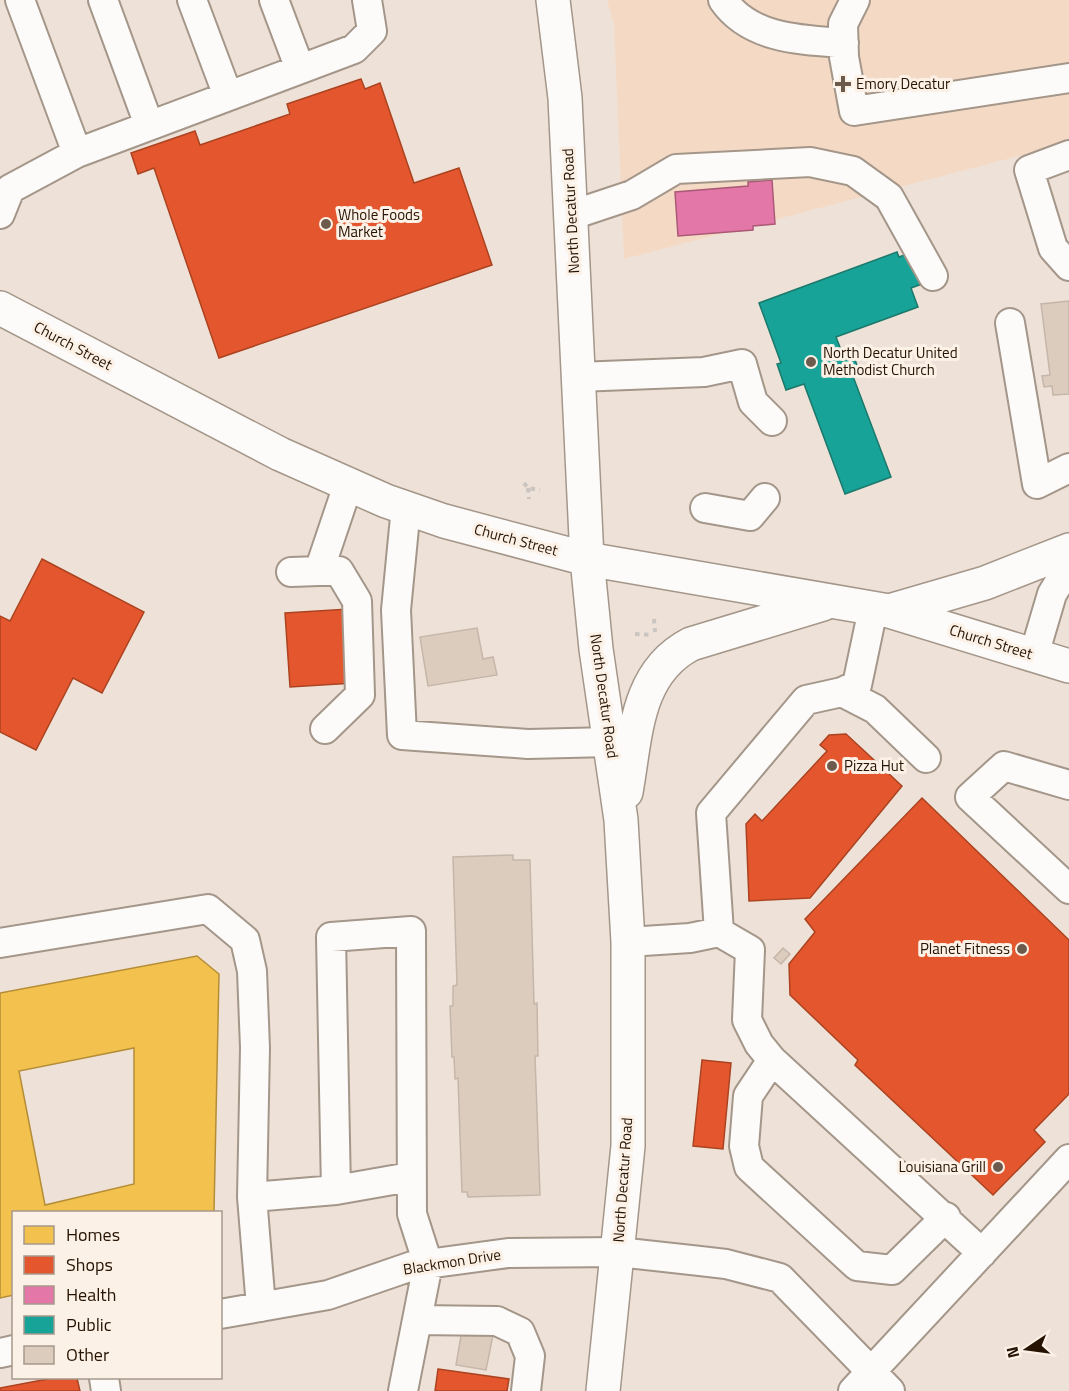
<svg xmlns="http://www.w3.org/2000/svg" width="1069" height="1391" viewBox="0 0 1069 1391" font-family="'Titillium Web',sans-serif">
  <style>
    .built { fill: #f4dac5 }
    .homes { fill: #f2c14e; stroke: #b58d37; stroke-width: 1.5; fill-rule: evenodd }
    .shops { fill: #e4572e; stroke: #ab4321; stroke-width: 1.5 }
    .health { fill: #e377a8; stroke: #aa5976; stroke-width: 1.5 }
    .public { fill: #17a398; stroke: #1c786b; stroke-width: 1.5 }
    .building { fill: #dcccbe; stroke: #c5b6a9; stroke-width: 1.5 }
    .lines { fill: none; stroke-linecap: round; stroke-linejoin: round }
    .minor-casing { stroke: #a49689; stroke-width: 32 }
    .major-casing { stroke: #a49689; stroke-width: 36 }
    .path { stroke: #cac5c0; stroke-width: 4; stroke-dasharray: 4.5 4.5; stroke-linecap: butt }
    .minor { stroke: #fcfbf9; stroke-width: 28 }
    .major { stroke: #fcfbf9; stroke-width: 33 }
    .poi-dot { fill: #6c5b4d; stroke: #fcf1e7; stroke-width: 2 }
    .labels { text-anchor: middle; stroke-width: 6; stroke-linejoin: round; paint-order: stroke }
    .poi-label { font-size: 15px; fill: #261302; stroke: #fcf1e7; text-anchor: start }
    .street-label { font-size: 15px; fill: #261302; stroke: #fcf1e7 }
  </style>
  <rect width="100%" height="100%" fill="#eee2d8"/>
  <path class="built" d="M607,0H1069V143L624,259L614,25Z"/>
  <path class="homes" d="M197,956L219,974L214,1212H14V1295L0,1298V993ZM134,1048V1184L45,1205L19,1071Z"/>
  <path class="shops" d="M361,79L365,89L380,83L414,183L459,168L492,265L219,358L154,168L138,174L131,153L195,131L200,145L290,114L287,104Z
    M42,559L144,612L102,693L73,678L36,750L0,732V616L10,621Z
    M349,609L354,683L290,687L285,613Z
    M846,734L902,786L810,898L749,901L746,824L755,814L762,821L827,751L820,745L829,735Z
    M922,798L1069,940V1094L1034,1130L1045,1142L993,1195L855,1065L858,1060L790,995L789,964L815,932L805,919Z
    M702,1060L731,1063L723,1149L693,1146Z
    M438,1369L509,1379L507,1391H435Z
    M53,1378H77L80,1391H0V1388Z"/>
  <path class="health" d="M772,180L775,224L753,226V230L678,236L675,192L748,186V182Z"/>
  <path class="public" d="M897,252L899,257L910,253L922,284L911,288L918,307L836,337L845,360L854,357L858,368L851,371L891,477L845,494L804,384L786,390L777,364L781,363L759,303Z"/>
  <path class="building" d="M1069,301V394L1053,395L1052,386L1044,387L1042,376L1050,375L1041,304Z
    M477,628L483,659L493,657L497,675L428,686L420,637Z
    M513,855V860H530L534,1004L537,1003L538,1056H535L540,1195L468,1197L467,1192H462L458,1078L455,1079L454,1057H452L450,1006H453V986L457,985L453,857Z
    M783,948L790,954L781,964L774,958Z
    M462,1330L493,1335L486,1370L456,1365Z"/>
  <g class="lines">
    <g class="minor-casing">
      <path id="minor" d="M20,0L77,153
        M103,0L149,125
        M192,0L228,96
        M274,0L300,69
        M723,0C750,39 801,40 844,43
        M855,0L843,24L844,57L854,111L1069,78
        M1069,155L1029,170L1053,248L1069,266
        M0,214L10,189L77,153L354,49L372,31L367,0
        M572,215L632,195L676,169L810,162L853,171L889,197L933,276
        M1010,323L1037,484L1069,468
        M578,377L704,372L742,364L753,402L772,421
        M406,507L396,610L402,735L528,744L610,742
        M705,508L750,516L765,498
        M319,571H339L357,601L360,695L325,729
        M291,572L319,571L348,485
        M1034,655L1052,594L1069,566
        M842,692L875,709L926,758
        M1069,785L1004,766L970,797L1069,889
        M719,932L711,813L806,700L842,692L857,685L873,609
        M628,942L690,938L719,932L750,950L747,1020L759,1044L772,1060L982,1253
        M0,943L208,909L245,940L252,971L255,1048L252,1197L261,1307
        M772,1060L748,1096L744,1146L749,1167L857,1266L892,1270L946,1217
        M336,1190L331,937L411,931L412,1214L428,1264L403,1391
        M252,1197L336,1190L410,1177
        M220,1314L328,1295L412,1266L508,1253L618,1252L700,1261L726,1264L780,1278L890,1391
        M417,1320L497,1321L520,1332L530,1356L526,1391
        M0,1353L14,1350
        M104,1378L106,1391
        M853,1391L1069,1159"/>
    </g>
    <g class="major-casing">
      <path id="major" d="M553,0L565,98L587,559L596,649L621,820L628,942V1146L603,1391
        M0,308L280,454L386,501L444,521L587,559L889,611L1069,666
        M889,611L985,583L1069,550
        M626,792C636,737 635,673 691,644L823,604"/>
    </g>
    <path class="path" d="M524,483L528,488L540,490
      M528,488L529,499
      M654,619L655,632
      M635,634L652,635"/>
    <use href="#minor" class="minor"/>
    <use href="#major" class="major"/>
  </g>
  <g class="poi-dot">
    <path d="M840 75h6v6h6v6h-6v6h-6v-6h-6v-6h6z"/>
    <circle cx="326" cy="224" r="6"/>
    <circle cx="811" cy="362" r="6"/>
    <circle cx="832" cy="766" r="6"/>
    <circle cx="1022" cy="949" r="6"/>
    <circle cx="998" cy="1167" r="6"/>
  </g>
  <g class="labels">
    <g class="poi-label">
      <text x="856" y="89">Emory Decatur</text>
      <text x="338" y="220">Whole Foods<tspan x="338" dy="17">Market</tspan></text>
      <text x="823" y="358">North Decatur United<tspan x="823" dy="17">Methodist Church</tspan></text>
      <text x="844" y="771">Pizza Hut</text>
      <text x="1010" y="954" text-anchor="end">Planet Fitness</text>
      <text x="986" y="1172" text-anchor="end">Louisiana Grill</text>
    </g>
    <g class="street-label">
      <text transform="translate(571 211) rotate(-93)" y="5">North Decatur Road</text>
      <text transform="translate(73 346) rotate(28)" y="5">Church Street</text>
      <text transform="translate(516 540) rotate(15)" y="5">Church Street</text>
      <text transform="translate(991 642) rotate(17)" y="5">Church Street</text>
      <text transform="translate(604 696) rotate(82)" y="5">North Decatur Road</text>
      <text transform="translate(623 1180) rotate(-86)" y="5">North Decatur Road</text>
      <text transform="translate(452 1262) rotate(-9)" y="5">Blackmon Drive</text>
    </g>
  </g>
  <rect x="12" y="1211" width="210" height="168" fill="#fcf1e7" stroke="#a6988b" stroke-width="1.5"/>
  <rect x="24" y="1226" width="30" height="18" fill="#f2c14e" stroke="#a6988b" stroke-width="1.5"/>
  <text x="66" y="1241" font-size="18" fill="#261302">Homes</text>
  <rect x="24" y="1256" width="30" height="18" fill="#e4572e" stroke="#a6988b" stroke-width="1.5"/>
  <text x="66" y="1271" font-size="18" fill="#261302">Shops</text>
  <rect x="24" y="1286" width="30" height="18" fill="#e377a8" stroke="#a6988b" stroke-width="1.5"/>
  <text x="66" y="1301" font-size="18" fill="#261302">Health</text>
  <rect x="24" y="1316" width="30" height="18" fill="#17a398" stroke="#a6988b" stroke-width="1.5"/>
  <text x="66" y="1331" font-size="18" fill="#261302">Public</text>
  <rect x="24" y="1346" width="30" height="18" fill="#dcccbe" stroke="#a6988b" stroke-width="1.5"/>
  <text x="66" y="1361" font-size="18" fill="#261302">Other</text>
  <g transform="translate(1027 1349) rotate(257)" stroke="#fcf1e7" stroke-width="4.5" paint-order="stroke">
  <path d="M0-4.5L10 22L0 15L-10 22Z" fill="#261302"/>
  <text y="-9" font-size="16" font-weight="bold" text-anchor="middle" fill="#261302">N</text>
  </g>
</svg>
